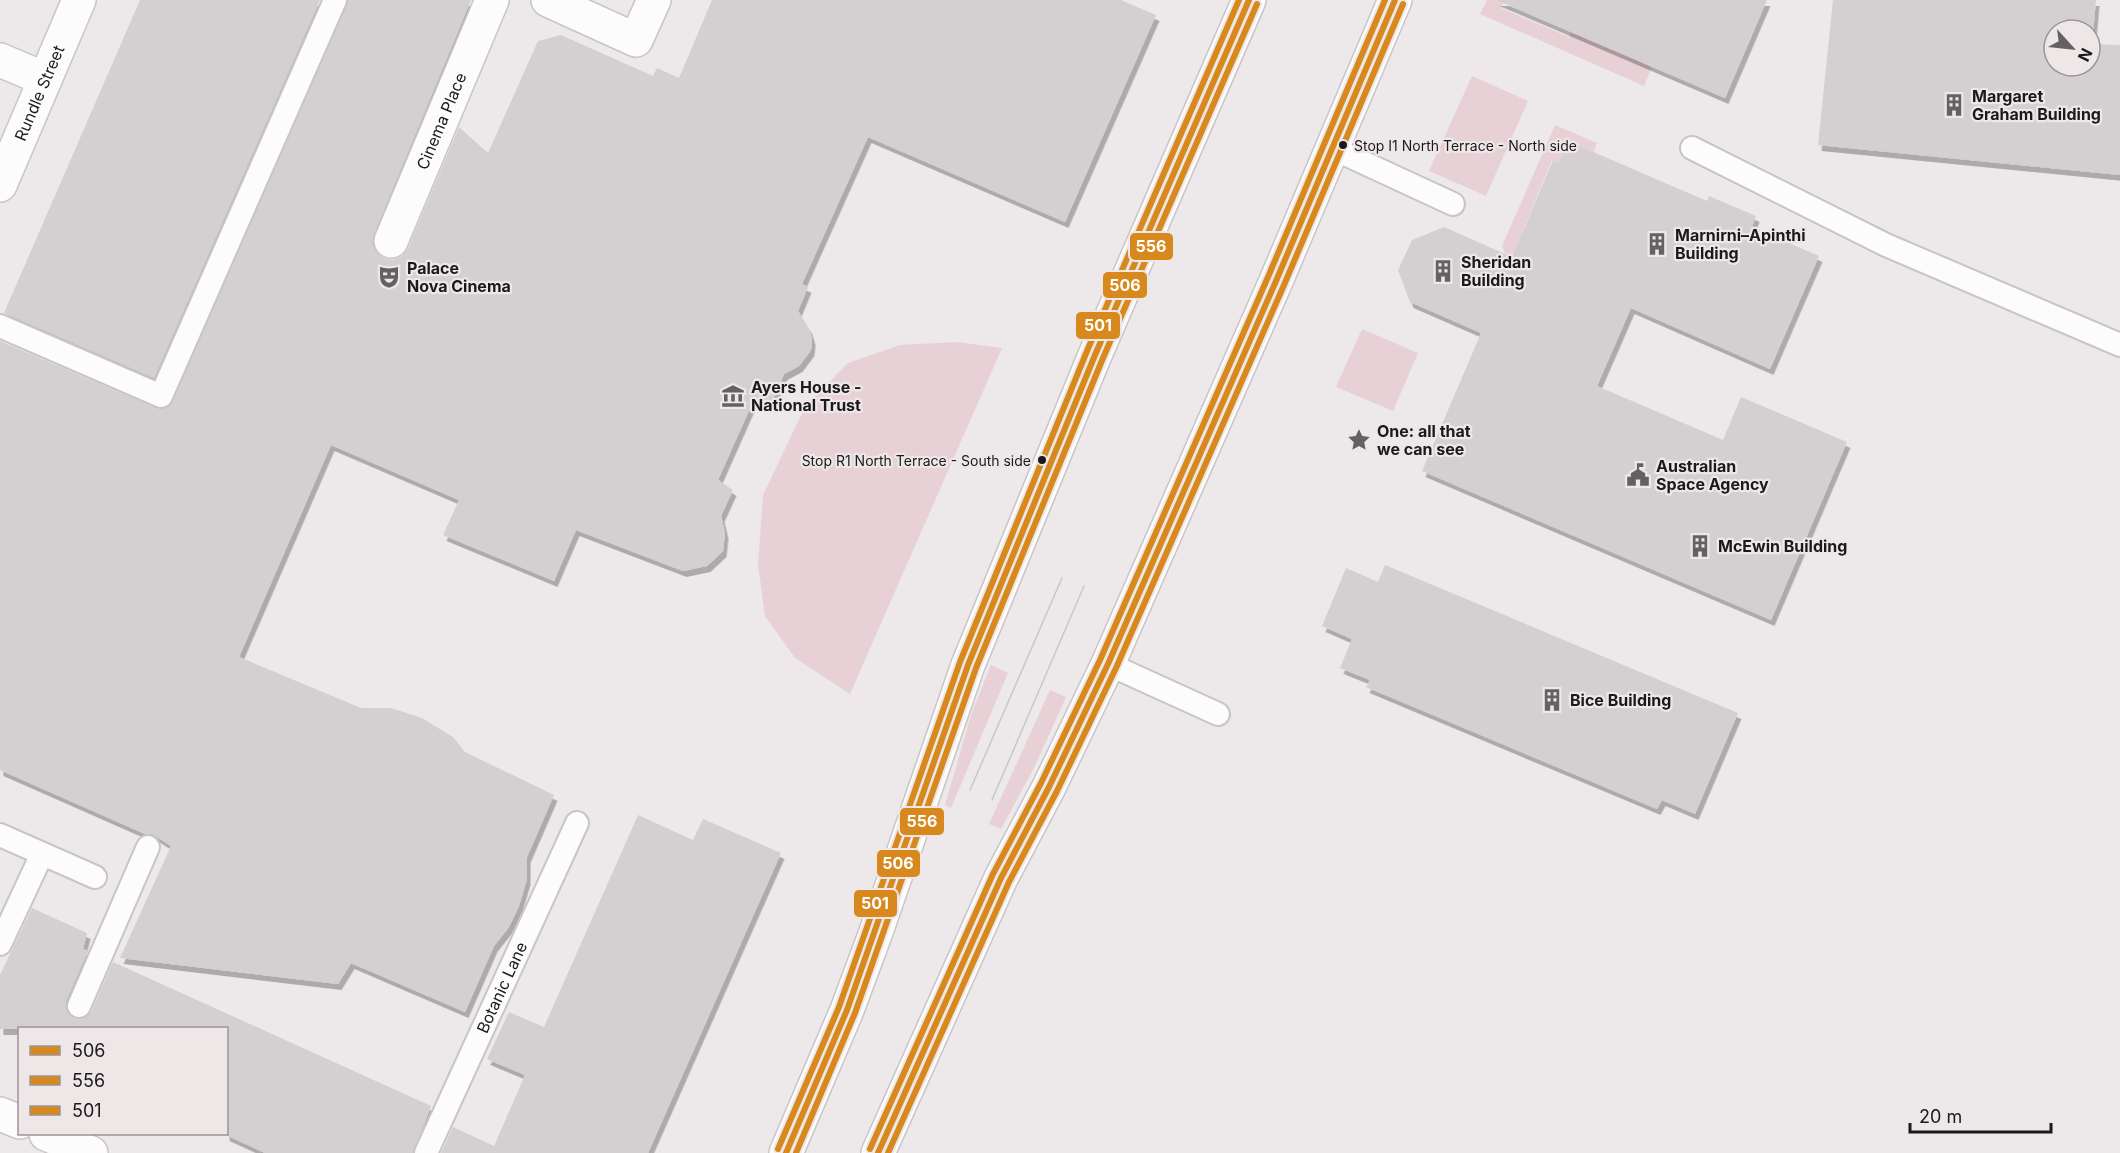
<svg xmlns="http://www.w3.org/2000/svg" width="2120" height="1153" viewBox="0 0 2120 1153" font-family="Inter,sans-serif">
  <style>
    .green { fill: #e7d1d6 }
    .building { fill: #d4d0d1; fill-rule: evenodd; filter: url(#shadow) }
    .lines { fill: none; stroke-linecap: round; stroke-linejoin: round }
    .service-casing { stroke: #c9c5c6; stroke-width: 26 }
    .pedestrian-casing { stroke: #c9c5c6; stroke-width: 36 }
    .minor-casing { stroke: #c9c5c6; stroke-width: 36 }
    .tertiary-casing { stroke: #c9c5c6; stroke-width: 36 }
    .secondary-casing { stroke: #c9c5c6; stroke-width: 36 }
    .service { stroke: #fcfcfc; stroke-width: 22 }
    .pedestrian { stroke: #fcfcfc; stroke-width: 33 }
    .minor { stroke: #fcfcfc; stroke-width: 33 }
    .tertiary { stroke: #fcfcfc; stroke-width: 33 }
    .secondary { stroke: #fcfcfc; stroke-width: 33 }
    .tram { stroke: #c8c8c8; stroke-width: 1.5 }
    .bus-1-casing { stroke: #eee7e8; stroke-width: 10 }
    .bus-2-casing { stroke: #eee7e8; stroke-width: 10 }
    .bus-3-casing { stroke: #eee7e8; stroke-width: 10 }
    .bus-1 { stroke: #d8891d; stroke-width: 6 }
    .bus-2 { stroke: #d8891d; stroke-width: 6 }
    .bus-3 { stroke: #d8891d; stroke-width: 6 }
    .bus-dot { fill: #1c191a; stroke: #eee7e8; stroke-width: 2 }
    .labels { text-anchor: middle; stroke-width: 4.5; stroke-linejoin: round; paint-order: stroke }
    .bus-label { font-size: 14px; fill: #1c191a; stroke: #eee7e8; text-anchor: start }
    .street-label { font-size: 16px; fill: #1c191a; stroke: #eee7e8 }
    .poi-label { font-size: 16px; font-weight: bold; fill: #1c191a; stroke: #eee7e8; text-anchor: start }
    .line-badge { stroke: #eee7e8; stroke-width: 2 }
    .badge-label { font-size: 16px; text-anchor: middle; font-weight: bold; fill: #fff }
  </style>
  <defs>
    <filter id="shadow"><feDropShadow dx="3.5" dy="6" stdDeviation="0" flood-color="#0004"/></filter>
  </defs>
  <rect width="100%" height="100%" fill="#ede8e9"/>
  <path class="green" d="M1487,0H1504L1501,8L1569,37L1571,32L1652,67L1644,86L1480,14Z
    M1472,76L1528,101L1486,196L1429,171Z
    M1555,125L1597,143L1594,152L1568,141L1559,163L1552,160L1523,230L1512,269L1502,246Z
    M1362,329L1418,353L1393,411L1336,387Z
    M957,342L1002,348L850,694L795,658L765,616L758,564L763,495L805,407L848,363L900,345Z
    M991,665L1008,673L951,808L945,805L971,715Z
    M1050,690L1066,697L1034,768L1001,829L989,824Z"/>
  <path class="building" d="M140,0H320L154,378L4,313Z
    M348,0H471L374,234L372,243L376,252L383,258L393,260L402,256L408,248L459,127L488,153L538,41L561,35L653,76L657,68L679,78L712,0H1121L1156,15L1065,222L868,137L802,284L808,287L798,311L809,329L812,339L811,350L799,366L784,374L771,404L755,397L718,480L733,490L721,516L725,533L723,551L707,566L683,571L576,530L554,581L443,535L459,500L331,445L239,657L361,708H391L422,718L453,737L465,752L554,795L527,857V879L519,906L509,927L494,946L465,1012L351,963L338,984L120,958L171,846L154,835L145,834L0,770V341L156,408L169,406Z
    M1496,0H1767L1725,98Z
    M1833,0H2096L2092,44L2120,45V175L1818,145ZM2054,30H2090V66H2054Z
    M1568,141L1707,201L1709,196L1756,216L1752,227L1819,256L1770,369L1631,308L1597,386L1723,440L1741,397L1847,442L1771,620L1422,471L1481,333L1410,302L1398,270L1412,240L1444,227L1512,257L1553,160L1559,163Z
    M1385,565L1738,713L1695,814L1662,800L1657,809L1366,687L1370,680L1340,668L1352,639L1322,626L1346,568L1378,582Z
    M638,815L693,840L703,819L781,853L648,1153H441L453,1127L494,1146L525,1075L487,1059L509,1012L544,1027Z
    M32,908L87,933L83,949L88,951L66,1001V1008L73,1018L81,1019L91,1012L113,962L431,1106L413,1153H265L226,1135V1029H0V975Z"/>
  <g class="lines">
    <g class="service-casing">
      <g id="service">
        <path d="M1332,148L1453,204"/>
        <path d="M1692,148L1886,245L2120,345"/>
        <path d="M0,326L161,396L335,0"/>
        <path d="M1108,664L1218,714"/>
        <path d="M0,835L95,877"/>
        <path d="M0,944L42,854"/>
        <path d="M79,1006L148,847"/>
        <path id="s1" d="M426,1153L577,823"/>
      </g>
    </g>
    <g class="pedestrian-casing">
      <g id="pedestrian">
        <path d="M548,0L636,40L654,0"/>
        <path id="s2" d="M391,241L492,0"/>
      </g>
    </g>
    <g class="minor-casing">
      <path id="minor" d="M0,60L45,79"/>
    </g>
    <g class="tertiary-casing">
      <g id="tertiary">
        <path id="s3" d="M0,185L79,0"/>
      </g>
    </g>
    <g class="secondary-casing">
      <path id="secondary" d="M0,1114L20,1122
        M46,1134L91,1153
        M786,1153L847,1010L876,932L968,665L1095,355L1249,0
        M878,1153L1001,878L1049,787L1108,664L1276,281L1395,0"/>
    </g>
    <use href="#service" class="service"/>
    <use href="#pedestrian" class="pedestrian"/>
    <use href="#minor" class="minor"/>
    <use href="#tertiary" class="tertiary"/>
    <use href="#secondary" class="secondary"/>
    <path class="tram" d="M970,790L1062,578
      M992,800L1084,586"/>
    <g class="bus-1-casing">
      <path id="bus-1" d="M786,1153L847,1010L968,665L1095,355L1249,0
        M878,1153L1001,878L1049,787L1108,664L1276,281L1395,0"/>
    </g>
    <g class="bus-2-casing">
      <path id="bus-2" d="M796,1153L855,1013L976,668L1103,358L1257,4
        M888,1153L1009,882L1057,791L1116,668L1284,285L1403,4"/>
    </g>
    <g class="bus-3-casing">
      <path id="bus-3" d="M778,1149L839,1007L960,662L1087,351L1239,0
        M870,1149L993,874L1041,783L1100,660L1268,277L1385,0"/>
    </g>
    <use href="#bus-1" class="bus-1"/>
    <use href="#bus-2" class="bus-2"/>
    <use href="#bus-3" class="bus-3"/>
  </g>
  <defs>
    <g id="building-bare" transform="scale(1.8)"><path d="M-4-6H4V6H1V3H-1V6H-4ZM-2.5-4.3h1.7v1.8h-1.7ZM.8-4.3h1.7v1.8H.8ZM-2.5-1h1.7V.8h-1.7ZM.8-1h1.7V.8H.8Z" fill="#656162" stroke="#eee7e8" stroke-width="2.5" paint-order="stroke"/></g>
    <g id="theatre-bare" transform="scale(1.8)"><path d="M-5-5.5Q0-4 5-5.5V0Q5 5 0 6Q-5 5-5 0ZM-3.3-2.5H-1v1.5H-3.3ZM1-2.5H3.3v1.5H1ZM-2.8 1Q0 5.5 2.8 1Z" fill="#656162" stroke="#eee7e8" stroke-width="2.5" paint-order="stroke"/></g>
    <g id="museum-bare" transform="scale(1.8)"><path d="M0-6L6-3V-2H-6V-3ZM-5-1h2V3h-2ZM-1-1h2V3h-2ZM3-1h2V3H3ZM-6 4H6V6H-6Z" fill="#656162" stroke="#eee7e8" stroke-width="2.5" paint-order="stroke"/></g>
    <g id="sight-bare" transform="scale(1.8)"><path d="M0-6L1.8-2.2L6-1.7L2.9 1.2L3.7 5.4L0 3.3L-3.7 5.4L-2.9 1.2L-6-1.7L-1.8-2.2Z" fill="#656162" stroke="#eee7e8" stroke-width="2.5" paint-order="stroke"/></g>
    <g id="civic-bare" transform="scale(1.8)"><path d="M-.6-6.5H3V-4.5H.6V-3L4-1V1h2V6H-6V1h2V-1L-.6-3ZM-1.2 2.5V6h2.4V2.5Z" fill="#656162" stroke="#eee7e8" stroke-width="2.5" paint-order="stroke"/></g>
  </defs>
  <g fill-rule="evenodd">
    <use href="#building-bare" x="1954" y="105"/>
    <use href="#building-bare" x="1657" y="244"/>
    <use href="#building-bare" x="1443" y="271"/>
    <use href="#theatre-bare" x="389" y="277"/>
    <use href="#museum-bare" x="733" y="396"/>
    <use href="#sight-bare" x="1359" y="440"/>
    <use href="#civic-bare" x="1638" y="475"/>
    <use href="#building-bare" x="1700" y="546"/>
    <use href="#building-bare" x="1552" y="700"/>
  </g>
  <g class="bus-dot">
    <circle cx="1343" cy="145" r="5"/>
    <circle cx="1042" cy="460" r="5"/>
  </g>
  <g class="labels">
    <g class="bus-label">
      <text x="1354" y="151">Stop I1 North Terrace - North side</text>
      <text x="1031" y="466" text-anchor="end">Stop R1 North Terrace - South side</text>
    </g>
    <g class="street-label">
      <text dy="6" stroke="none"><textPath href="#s3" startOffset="100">Rundle Street</textPath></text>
      <text dy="6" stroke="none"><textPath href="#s2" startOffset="130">Cinema Place</textPath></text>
      <text dy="6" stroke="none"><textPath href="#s1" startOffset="182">Botanic Lane</textPath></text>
    </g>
    <g class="poi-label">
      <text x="1972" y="102">Margaret<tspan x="1972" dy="18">Graham Building</tspan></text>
      <text x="1675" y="241">Marnirni–Apinthi<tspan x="1675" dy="18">Building</tspan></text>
      <text x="1461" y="268">Sheridan<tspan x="1461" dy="18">Building</tspan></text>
      <text x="407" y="274">Palace<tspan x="407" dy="18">Nova Cinema</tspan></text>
      <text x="751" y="393">Ayers House -<tspan x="751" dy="18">National Trust</tspan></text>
      <text x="1377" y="437">One: all that<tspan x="1377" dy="18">we can see</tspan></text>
      <text x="1656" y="472">Australian<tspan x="1656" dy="18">Space Agency</tspan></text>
      <text x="1718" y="552">McEwin Building</text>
      <text x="1570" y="706">Bice Building</text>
    </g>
  </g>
  <g class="line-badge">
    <rect x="1129" y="232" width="45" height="29" rx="6" fill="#d8891d"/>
    <rect x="1102" y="271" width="46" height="28" rx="6" fill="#d8891d"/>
    <rect x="1075" y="311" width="46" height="29" rx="6" fill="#d8891d"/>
    <rect x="899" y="807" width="46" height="29" rx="6" fill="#d8891d"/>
    <rect x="876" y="849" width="45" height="29" rx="6" fill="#d8891d"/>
    <rect x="853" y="889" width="45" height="29" rx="6" fill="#d8891d"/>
  </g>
  <g class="badge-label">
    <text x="1151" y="252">556</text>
    <text x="1125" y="291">506</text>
    <text x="1098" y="331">501</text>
    <text x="922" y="827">556</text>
    <text x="898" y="869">506</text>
    <text x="875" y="909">501</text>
  </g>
  <rect x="18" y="1027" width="210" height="108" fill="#eee7e8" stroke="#9a9596" stroke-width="1.5"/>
  <rect x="30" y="1046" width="30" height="9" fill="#d8891d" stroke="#9a9596" stroke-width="1.5"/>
  <text x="72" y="1057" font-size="18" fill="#1c191a">506</text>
  <rect x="30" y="1076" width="30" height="9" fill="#d8891d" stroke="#9a9596" stroke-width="1.5"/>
  <text x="72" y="1087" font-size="18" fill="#1c191a">556</text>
  <rect x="30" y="1106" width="30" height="9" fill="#d8891d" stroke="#9a9596" stroke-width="1.5"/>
  <text x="72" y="1117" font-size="18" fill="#1c191a">501</text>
  <g transform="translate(2072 48) rotate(117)"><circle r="28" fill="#eee7e8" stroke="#9a9596" stroke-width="1.5"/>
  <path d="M0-4.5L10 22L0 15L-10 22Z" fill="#656162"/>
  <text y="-9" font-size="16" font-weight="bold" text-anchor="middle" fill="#1c191a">N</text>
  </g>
  <path d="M1910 1123v9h141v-9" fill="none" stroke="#1c191a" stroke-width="3"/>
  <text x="1919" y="1123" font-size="18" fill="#1c191a" stroke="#eee7e8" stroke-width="4.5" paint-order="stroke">20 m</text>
</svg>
